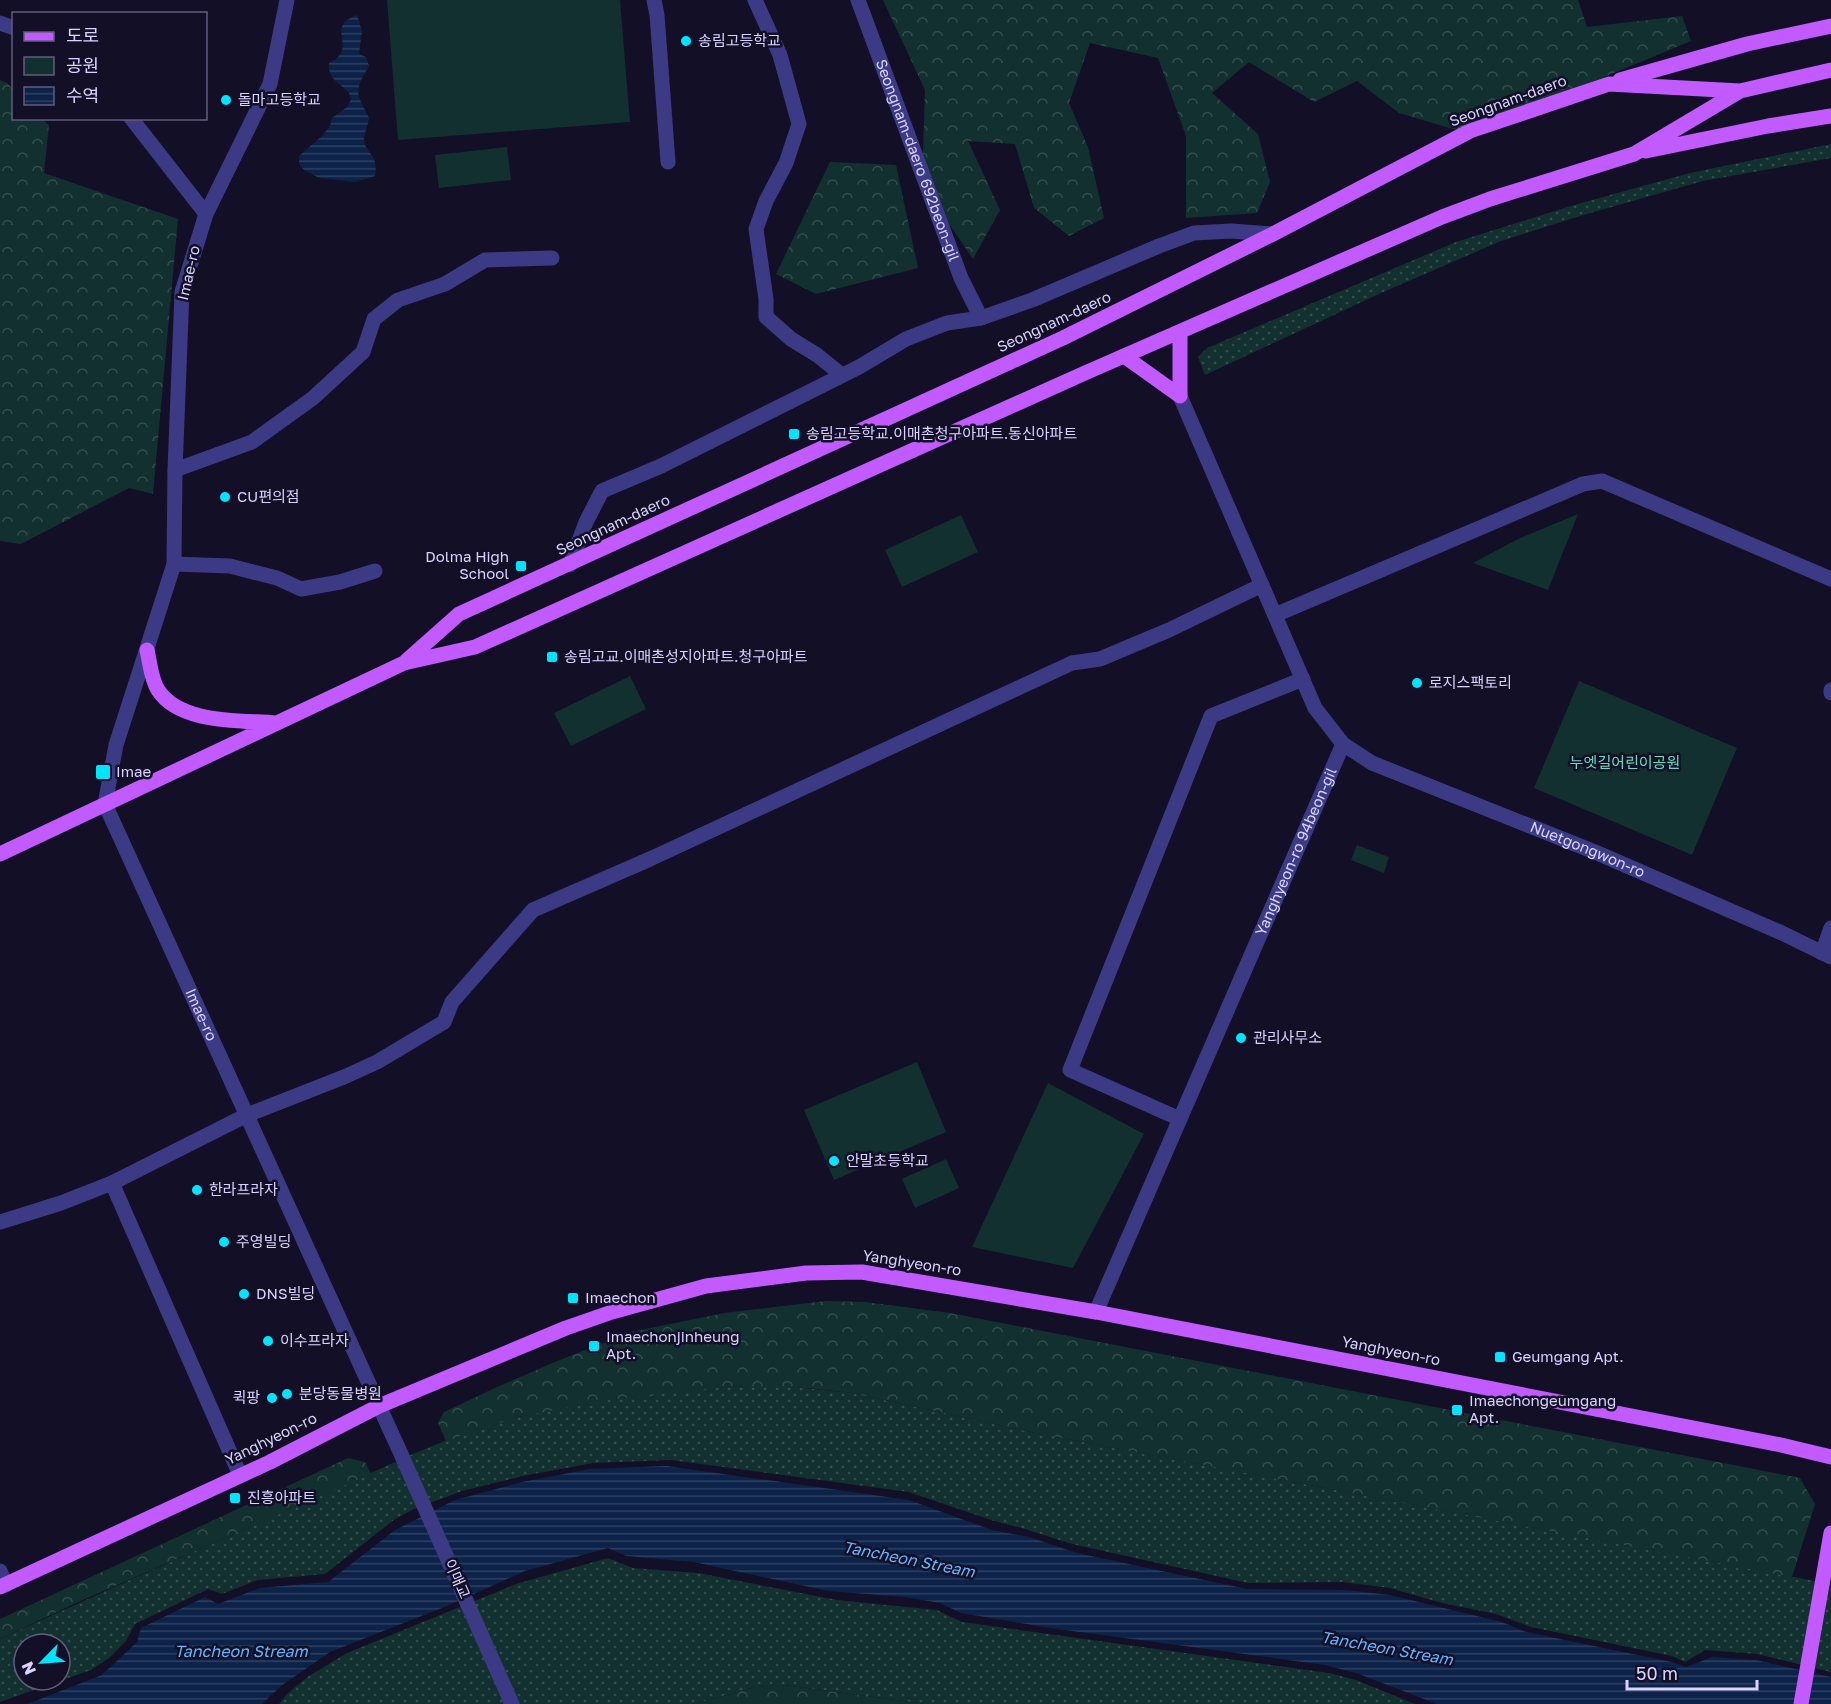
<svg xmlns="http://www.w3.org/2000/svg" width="1831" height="1704" viewBox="0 0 1831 1704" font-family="'Golos Text','Noto Sans KR',sans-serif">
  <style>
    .grass { fill: url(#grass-dots); fill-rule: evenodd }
    .forest { fill: url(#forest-crowns) }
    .green { fill: #12302f }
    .water { fill: url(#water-rules) }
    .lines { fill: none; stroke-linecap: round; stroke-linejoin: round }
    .minor { stroke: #3d3a85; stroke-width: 15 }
    .major { stroke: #c25bff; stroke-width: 15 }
    .poi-dot { fill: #00e5ff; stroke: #130f26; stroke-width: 2 }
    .labels { text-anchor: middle; stroke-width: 5; stroke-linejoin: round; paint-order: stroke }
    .poi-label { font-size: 15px; fill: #d9d4ff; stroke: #130f26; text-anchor: start }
    .street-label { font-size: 15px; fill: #d9d4ff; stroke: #130f26 }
    .park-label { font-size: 15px; fill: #5fe0c0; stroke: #130f26 }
    .water-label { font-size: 16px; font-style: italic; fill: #62b6ff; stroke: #130f26 }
  </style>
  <defs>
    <pattern id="grass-dots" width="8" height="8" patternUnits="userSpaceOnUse" patternTransform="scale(1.5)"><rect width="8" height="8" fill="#12302f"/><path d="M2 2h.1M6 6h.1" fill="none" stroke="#344d4e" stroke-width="1.8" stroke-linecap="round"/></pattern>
    <pattern id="forest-crowns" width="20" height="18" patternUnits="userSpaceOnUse" patternTransform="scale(1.5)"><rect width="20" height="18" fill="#12302f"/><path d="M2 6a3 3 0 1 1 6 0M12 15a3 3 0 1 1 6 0" fill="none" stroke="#344d4e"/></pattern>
    <pattern id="water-rules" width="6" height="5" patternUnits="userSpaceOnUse" patternTransform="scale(1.5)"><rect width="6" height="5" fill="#0c2248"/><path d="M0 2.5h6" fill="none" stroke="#2f4163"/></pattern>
  </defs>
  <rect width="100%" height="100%" fill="#130f26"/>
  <path class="grass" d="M1831,144V158L1703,181L1580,216L1501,241L1381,293L1205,375L1198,357L1207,348L1456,242L1574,205L1690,173Z
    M775,1385L852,1393L1036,1433L1831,1584V1672L1757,1654L1705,1650L1685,1662L1672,1656L1531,1627L1496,1614L1442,1603L1390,1588L1343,1582L1248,1583L1072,1544L1025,1529L991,1520L909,1492L671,1460L593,1463L523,1476L462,1491L414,1509L395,1519L325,1574L258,1580L222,1594L208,1589L135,1624L126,1641L108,1659L91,1670L0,1702V1639C106,1590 213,1543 320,1496C384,1468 449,1434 518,1417C601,1397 689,1387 775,1385ZM24,1644H60V1680H24Z
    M608,1558L633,1568L698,1573L837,1600L937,1610L962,1622L1329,1673L1356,1680L1415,1704H926L785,1685L755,1687L694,1704H279L288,1693L309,1676L347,1653L516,1584Z"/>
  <path class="forest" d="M883,0H1578L1587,27L1682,16L1691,41L1546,101L1456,130L1399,113L1357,81L1314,102L1249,62L1212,93L1258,134L1270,182L1257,213L1186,218V136L1158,58L1090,43L1069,103L1088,147L1104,218L1069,236L1034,208L1015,144L968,141L1000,210L973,259L922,184L925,90Z
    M0,80L7,83L13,89L14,118L42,119L49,125L44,173L178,219L153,494L129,488L21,544L0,541Z
    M830,162L896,165L918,268L816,294L776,274Z
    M826,1301L866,1302L950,1313L1800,1478L1815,1504L1792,1577L1036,1433L852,1393L808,1388L737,1386L614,1399L517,1417L446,1441L438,1423L444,1412L497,1387L555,1362L631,1332L724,1313Z
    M348,1458L365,1462L371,1474L74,1604L0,1639V1619Z
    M785,1685L926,1704H694L755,1687Z"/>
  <path class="green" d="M387,0H620L630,122L398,140Z
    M507,147L511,180L439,188L435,155Z
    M1578,514L1548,590L1473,563L1518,539Z
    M961,515L978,552L902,587L885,550Z
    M630,676L646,709L571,746L554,713Z
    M1579,681L1737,748L1692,855L1534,788Z
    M1357,845L1389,857L1384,873L1351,860Z
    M917,1062L946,1132L834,1180L804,1110Z
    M1048,1083L1144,1134L1073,1268L972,1247Z
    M946,1159L959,1188L915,1208L902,1179Z"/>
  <path class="water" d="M357,15L362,31L359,54L366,57L369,66C353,92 357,93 369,118C368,125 365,132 364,138C364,154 379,152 375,176L355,182L319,178L304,170L299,164V156L322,136L330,126L332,118L347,107L351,100L349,93C339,82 328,80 329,63C354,51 335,35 344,23C347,19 353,17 357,15Z
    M667,1466L909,1500L992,1530L1029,1537L1077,1553L1247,1589L1346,1590L1390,1595L1502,1622L1526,1632L1672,1662L1686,1667L1712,1657L1756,1660L1831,1677V1704H1437L1356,1673L1325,1665L1050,1628L961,1613L940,1603L905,1597L828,1591L694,1562L626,1556L608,1548L525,1571L447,1606L330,1652L281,1686L262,1704H27L102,1675L137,1642L141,1628L205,1597L218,1604L260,1588L328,1582L395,1530L455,1500L522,1482L590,1469Z"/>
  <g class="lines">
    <g class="minor">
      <path id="s1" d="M287,0L270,84L206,214L182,292L175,470L174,564L116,745L105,804L401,1454L512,1704"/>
      <path d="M654,0L657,15L668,162"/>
      <path d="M755,0L780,55L799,124L786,163L766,201L756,229L766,299V317L791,339L817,355L842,375"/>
      <path id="s2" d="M858,0L961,278L981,318"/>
      <path d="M0,23L14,28"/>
      <path d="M131,118L206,214"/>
      <path d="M175,470L252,442L313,398L363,352L374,319L398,300L445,284L485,260L552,258"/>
      <path d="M174,564L230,566L277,578L301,589L340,582L375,571"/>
      <path d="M570,565L586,522L602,491L661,466L859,367L906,339L947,323L981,318L1032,300L1159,246L1194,233L1231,231L1273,234"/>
      <path d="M1275,615L1583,484L1602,481L1831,579"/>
      <path d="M1831,690V693"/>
      <path id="s3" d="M1343,744L1372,763L1595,852L1782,933L1831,957"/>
      <path d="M1822,953L1831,928"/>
      <path d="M1180,1119L1070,1070L1211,716L1303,679"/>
      <path d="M112,1183L240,1475"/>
      <path d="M0,1222L61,1203L112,1183L247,1115L344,1077L377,1062L444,1022L452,1002L533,910L650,859L1072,663L1100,659L1169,630L1262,585"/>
      <path id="s4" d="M1096,1312L1343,744L1315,708L1180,396"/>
      <path d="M0,1571L6,1585"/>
    </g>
    <path class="major" d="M1620,80L1747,44L1831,26
      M1646,151L1768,126L1831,116
      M1180,332V396
      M1124,356L1180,396
      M147,650C150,663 151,679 158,690C180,724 240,720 276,723
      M406,661L459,614L1063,338L1273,234L1470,131L1609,84L1740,91L1831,70
      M0,854L404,663L475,647L1085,373L1442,217L1490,199L1634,154L1740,91
      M0,1587L270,1462L379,1406L566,1328L612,1312L706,1286L806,1273L862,1272L1096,1312L1781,1445L1831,1457
      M1801,1704L1831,1533"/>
  </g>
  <g class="poi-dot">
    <circle cx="686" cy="41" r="6"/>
    <circle cx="226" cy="100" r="6"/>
    <rect x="788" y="428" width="12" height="12" rx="3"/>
    <circle cx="225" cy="497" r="6"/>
    <rect x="515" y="560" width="12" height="12" rx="3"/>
    <rect x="546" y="651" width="12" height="12" rx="3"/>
    <circle cx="1417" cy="683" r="6"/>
    <rect x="95" y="764" width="16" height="16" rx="3"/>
    <circle cx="1241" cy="1038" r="6"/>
    <circle cx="834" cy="1161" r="6"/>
    <circle cx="197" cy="1190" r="6"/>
    <circle cx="224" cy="1242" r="6"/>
    <circle cx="244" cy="1294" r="6"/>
    <rect x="567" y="1292" width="12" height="12" rx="3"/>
    <circle cx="268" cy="1341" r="6"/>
    <rect x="588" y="1340" width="12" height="12" rx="3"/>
    <rect x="1494" y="1351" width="12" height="12" rx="3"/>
    <circle cx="287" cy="1394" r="6"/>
    <circle cx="272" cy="1398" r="6"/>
    <rect x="1451" y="1404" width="12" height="12" rx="3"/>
    <rect x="229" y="1492" width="12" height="12" rx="3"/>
  </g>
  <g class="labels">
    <g class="poi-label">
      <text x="698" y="46">송림고등학교</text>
      <text x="238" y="105">돌마고등학교</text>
      <text x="806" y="439">송림고등학교.이매촌청구아파트.동신아파트</text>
      <text x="237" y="502">CU편의점</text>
      <text x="509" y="562" text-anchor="end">Dolma High<tspan x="509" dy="17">School</tspan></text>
      <text x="564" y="662">송림고교.이매촌성지아파트.청구아파트</text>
      <text x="1429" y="688">로지스팩토리</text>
      <text x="116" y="777">Imae</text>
      <text x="1253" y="1043">관리사무소</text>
      <text x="846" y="1166">안말초등학교</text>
      <text x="209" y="1195">한라프라자</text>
      <text x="236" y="1247">주영빌딩</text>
      <text x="256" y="1299">DNS빌딩</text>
      <text x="585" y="1303">Imaechon</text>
      <text x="606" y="1342">Imaechonjinheung<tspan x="606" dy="17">Apt.</tspan></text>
      <text x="280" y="1346">이수프라자</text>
      <text x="1512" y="1362">Geumgang Apt.</text>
      <text x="299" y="1399">분당동물병원</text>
      <text x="260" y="1403" text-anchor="end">퀵팡</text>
      <text x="1469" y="1406">Imaechongeumgang<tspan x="1469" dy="17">Apt.</tspan></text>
      <text x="247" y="1503">진흥아파트</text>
    </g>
    <g class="street-label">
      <text transform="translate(1508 101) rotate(-20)" y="5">Seongnam-daero</text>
      <text dy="5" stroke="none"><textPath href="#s2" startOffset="171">Seongnam-daero 692beon-gil</textPath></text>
      <text transform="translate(189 273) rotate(-77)" y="5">Imae-ro</text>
      <text transform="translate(1054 322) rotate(-25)" y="5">Seongnam-daero</text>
      <text transform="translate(613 525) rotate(-25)" y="5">Seongnam-daero</text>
      <text dy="5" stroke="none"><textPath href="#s3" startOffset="267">Nuetgongwon-ro</textPath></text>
      <text dy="5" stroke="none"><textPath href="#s4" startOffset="502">Yanghyeon-ro 94beon-gil</textPath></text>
      <text dy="5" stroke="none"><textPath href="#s1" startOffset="1066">Imae-ro</textPath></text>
      <text transform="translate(912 1263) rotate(9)" y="5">Yanghyeon-ro</text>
      <text transform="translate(1391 1351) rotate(11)" y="5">Yanghyeon-ro</text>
      <text transform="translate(271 1439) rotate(-26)" y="5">Yanghyeon-ro</text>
      <text transform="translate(457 1579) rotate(66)" y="5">이매교</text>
    </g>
    <g class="park-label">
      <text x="1625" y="768">누엣길어린이공원</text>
    </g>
    <g class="water-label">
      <text transform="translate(909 1559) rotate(11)" y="6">Tancheon Stream</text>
      <text transform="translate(1387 1648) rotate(10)" y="6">Tancheon Stream</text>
      <text x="241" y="1657">Tancheon Stream</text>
    </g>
  </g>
  <rect x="12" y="12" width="195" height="108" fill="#130f26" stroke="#625e7d" stroke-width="1.5"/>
  <rect x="24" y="32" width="30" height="9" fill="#c25bff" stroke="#625e7d" stroke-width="1.5"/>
  <text x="66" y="42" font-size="18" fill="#d9d4ff">도로</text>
  <rect x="24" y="57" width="30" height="18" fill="#12302f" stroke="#625e7d" stroke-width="1.5"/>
  <text x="66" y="72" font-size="18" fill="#d9d4ff">공원</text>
  <rect x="24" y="87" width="30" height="18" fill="url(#water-rules)" stroke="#625e7d" stroke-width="1.5"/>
  <text x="66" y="102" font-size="18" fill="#d9d4ff">수역</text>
  <g transform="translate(42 1662) rotate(245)"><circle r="28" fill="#130f26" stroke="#625e7d" stroke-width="1.5"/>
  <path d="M0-4.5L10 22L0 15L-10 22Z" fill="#00e5ff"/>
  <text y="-9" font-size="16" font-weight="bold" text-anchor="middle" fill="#d9d4ff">N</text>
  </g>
  <path d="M1627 1680v9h130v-9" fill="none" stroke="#d9d4ff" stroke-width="3"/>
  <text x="1636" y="1680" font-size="18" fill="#d9d4ff" stroke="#130f26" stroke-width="4.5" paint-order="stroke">50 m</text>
</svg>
